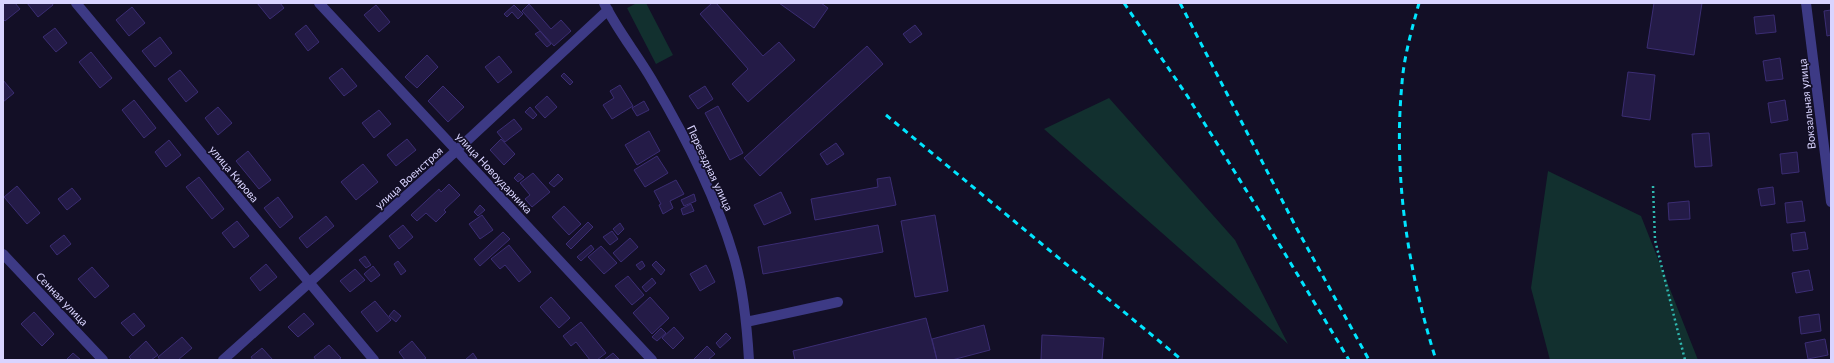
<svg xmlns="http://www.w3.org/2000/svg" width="1834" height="363" viewBox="0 0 1834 363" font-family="Lato,sans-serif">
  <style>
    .green { fill: #12302f }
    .building { fill: #241b47; stroke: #3b2d73 }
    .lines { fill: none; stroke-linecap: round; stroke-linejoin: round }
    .path { stroke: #2fb8b0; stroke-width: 2.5; stroke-dasharray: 2 3; stroke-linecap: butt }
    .minor { stroke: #3d3a85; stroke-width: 10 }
    .rail { stroke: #00e5ff; stroke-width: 3; stroke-dasharray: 6 5; stroke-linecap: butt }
    .labels { text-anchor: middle; stroke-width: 3.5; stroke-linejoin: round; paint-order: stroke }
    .street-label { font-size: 11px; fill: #d9d4ff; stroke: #130f26 }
  </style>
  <rect width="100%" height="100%" fill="#130f26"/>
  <path class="green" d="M637,3H646L673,55L656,64L627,8Z
    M1109,98L1235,240L1288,344L1044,129Z
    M1548,171L1641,216L1698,360H1550L1531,288Z"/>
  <path class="building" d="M3,3H15L20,9L5,21L3,19Z
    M27,3H52L53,5L38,17Z
    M257,3H280L284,8L270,19Z
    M712,3H716L763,56L779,42L795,60L748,102L732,84L748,69L700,14Z
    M779,3H821L828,8L814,28Z
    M1654,3H1702L1694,55L1647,48Z
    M529,4L551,29L561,20L571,31L554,46L522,11Z
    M376,5L390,22L379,32L364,15Z
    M514,5L523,14L518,19L512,12L507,17L504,14Z
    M132,7L145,23L129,36L116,20Z
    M1831,10V35L1827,36L1824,11Z
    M1774,15L1776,32L1756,34L1754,17Z
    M306,25L319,42L308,51L295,34Z
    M915,25L922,34L910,43L903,34Z
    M55,28L67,43L56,52L43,37Z
    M540,31L551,44L547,47L535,34Z
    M160,37L172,53L155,67L142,51Z
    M867,46L883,64L760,176L744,158Z
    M91,52L112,78L100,88L79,62Z
    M427,55L438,67L417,88L405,77Z
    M499,56L512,72L498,83L485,67Z
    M1780,58L1783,79L1766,81L1763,61Z
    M342,68L357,86L344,96L329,78Z
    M180,70L198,92L186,102L168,79Z
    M1628,72L1655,75L1650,120L1622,116Z
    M564,73L573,82L570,85L561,76Z
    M3,80L14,93L3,102Z
    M620,85L633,106L612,119L603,105L614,98L610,91Z
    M443,86L464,107L448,122L428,101Z
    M705,86L713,99L698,109L689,96Z
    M547,96L557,107L545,118L535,107Z
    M134,100L156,128L144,138L122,110Z
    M1785,100L1788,120L1771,123L1768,103Z
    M644,101L649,110L637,116L632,108Z
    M718,106L743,153L730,160L705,113Z
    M218,107L232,123L218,135L205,118Z
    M530,107L537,115L533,119L525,112Z
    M379,110L391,124L374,138L362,123Z
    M514,119L522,129L505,142L497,132Z
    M649,131L660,151L637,165L625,145Z
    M1709,133L1712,166L1695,167L1692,134Z
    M407,139L416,150L396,166L387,155Z
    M501,139L515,154L504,165L490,150Z
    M169,140L181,155L166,167L155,152Z
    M836,143L844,154L827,165L820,154Z
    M248,151L271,180L259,189L236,161Z
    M1797,152L1799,172L1782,174L1780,154Z
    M657,156L668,173L645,187L634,170Z
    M363,164L378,182L356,200L341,182Z
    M519,173L524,177L518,182L514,178Z
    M533,173L550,192L532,207L525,199L530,195L520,183Z
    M558,174L563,179L554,187L549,183Z
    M199,177L224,209L212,219L186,187Z
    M890,177L896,205L815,220L811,199L878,187L877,179Z
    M676,180L684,194L670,201L673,208L663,214L659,205L661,204L654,191Z
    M449,184L460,195L444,210L446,212L436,222L426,213L417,221L411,215L439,189L441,192Z
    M17,186L40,213L27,224L4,197Z
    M1773,187L1775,204L1761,206L1758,189Z
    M72,188L81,199L67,210L58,199Z
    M781,192L791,213L764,225L754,205Z
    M694,194L696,201L684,206L681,200Z
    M278,197L293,217L280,228L264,208Z
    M1689,201L1690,219L1669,220L1668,203Z
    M1802,201L1805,221L1787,223L1785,203Z
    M691,204L694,211L683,215L681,209Z
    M480,205L485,210L478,216L474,212Z
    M564,206L581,224L569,235L552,217Z
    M482,215L493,230L480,239L469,224Z
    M935,215L948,291L915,297L901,221Z
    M326,216L334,226L307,248L299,238Z
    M237,221L249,236L234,248L222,233Z
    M588,222L593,227L571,249L566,244Z
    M620,223L624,229L618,235L613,229Z
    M403,225L413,237L399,249L389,236Z
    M878,225L883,252L763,274L758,247Z
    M612,231L618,239L610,245L603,237Z
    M503,232L510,239L480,266L474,259Z
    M1805,232L1808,249L1793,251L1791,234Z
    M64,235L71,244L57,255L50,246Z
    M630,238L638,247L621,262L613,253Z
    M509,245L531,272L519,282L505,265L500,269L491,259Z
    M591,245L594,249L581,261L577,257Z
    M601,246L617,263L604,274L588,257Z
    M365,256L371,265L366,268L359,260Z
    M398,261L406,271L401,275L394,264Z
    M642,261L645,266L640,270L636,265Z
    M656,261L665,270L661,275L652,265Z
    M266,264L277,277L260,291L250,278Z
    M706,265L715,282L700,291L690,274Z
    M373,266L380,275L371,282L364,274Z
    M92,267L109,286L95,298L78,279Z
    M355,269L365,280L350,292L340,281Z
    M1809,270L1813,290L1796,293L1792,273Z
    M628,276L644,295L632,305L615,286Z
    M652,278L656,283L646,292L642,287Z
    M551,297L570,318L559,328L540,307Z
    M650,297L669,318L652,334L633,313Z
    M375,301L391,320L377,332L361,312Z
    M394,310L401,316L396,322L389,316Z
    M34,312L54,334L42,346L21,324Z
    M134,313L145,326L133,336L121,323Z
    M304,313L314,324L298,337L288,327Z
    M1819,314L1821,331L1801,334L1799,317Z
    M926,318L937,360H795L793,351Z
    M581,322L606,353L597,360H590L576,342L571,346L563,336Z
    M984,325L990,350L952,360H937L932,339Z
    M674,327L684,338L673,349L662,338Z
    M661,328L666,333L657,341L652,337Z
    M726,333L731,338L720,348L716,343Z
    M1042,335L1104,338L1102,360H1041Z
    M182,337L192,348L178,360H160L158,357Z
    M1825,339L1828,355L1808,359L1805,343Z
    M146,341L158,355L151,360H132L129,357Z
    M412,341L426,358L423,360H405L399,352Z
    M329,345L341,358L338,360H316L314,357Z
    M707,346L715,354L708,360H693Z
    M262,348L273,360H253L251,357Z
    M73,353L81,360H66Z
    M473,353L477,359L465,360Z
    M613,353L619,359L604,360Z"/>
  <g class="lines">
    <path class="path" d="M1653,186L1655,240L1685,360"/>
    <path class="minor" d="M76,3L374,360
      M319,3L652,360
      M604,3C617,30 637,54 652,80C684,134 718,201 735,261C744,293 747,327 749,360
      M1806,3L1831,202
      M3,254L103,360
      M746,322L838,302
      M223,360L456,151L608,10"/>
    <path class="rail" d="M1124,3L1188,97L1261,214L1349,360
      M1180,3L1297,229L1369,360
      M1419,3C1412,29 1404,56 1402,83C1393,177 1408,271 1436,360
      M886,115L1182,360"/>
  </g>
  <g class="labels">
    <g class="street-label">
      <text transform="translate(1807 104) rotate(-96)" y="4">Вокзальная улица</text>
      <text transform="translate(710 168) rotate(65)" y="4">Переездная улица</text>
      <text transform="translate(494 173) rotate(47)" y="4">улица Новоударника</text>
      <text transform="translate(234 174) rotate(50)" y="4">улица Кирова</text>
      <text transform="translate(409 178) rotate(-42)" y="4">улица Военстроя</text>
      <text transform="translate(62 299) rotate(46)" y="4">Сенная улица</text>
    </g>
  </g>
  <rect width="1834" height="363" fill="none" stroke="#d9d4ff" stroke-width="8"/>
</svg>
